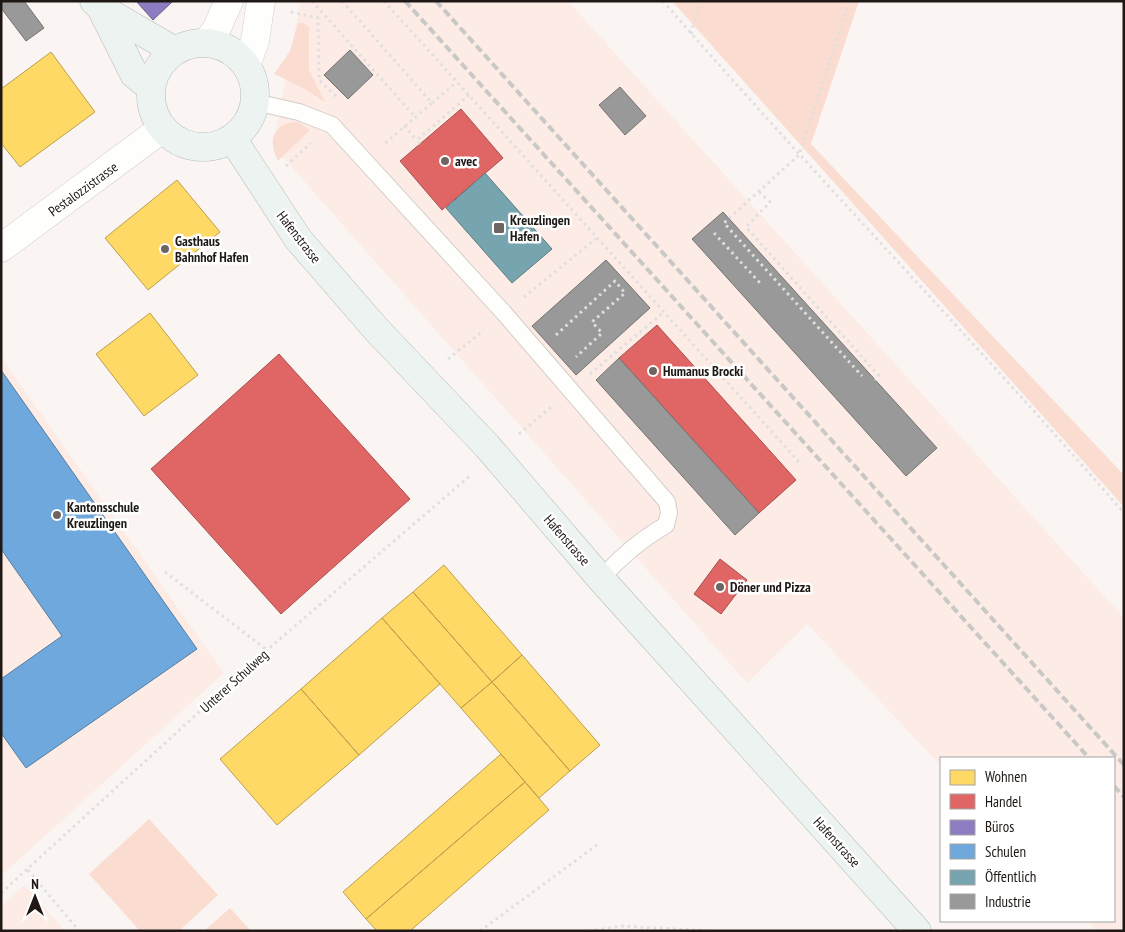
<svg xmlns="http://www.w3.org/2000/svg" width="1125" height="932" viewBox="0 0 1125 932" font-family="'PT Sans Narrow',sans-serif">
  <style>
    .built { fill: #fcece5 }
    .green { fill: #faddd0 }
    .homes { fill: #ffd966; stroke: #bc9f4d }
    .shops { fill: #e06666; stroke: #a64f4d }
    .offices { fill: #8e7cc3; stroke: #6d5e8e }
    .schools { fill: #6fa8dc; stroke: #577da0 }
    .public { fill: #76a5af; stroke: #5c7b80 }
    .industry { fill: #999; stroke: #747271 }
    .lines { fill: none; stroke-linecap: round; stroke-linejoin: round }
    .service-casing { stroke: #d3cdca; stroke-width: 18 }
    .minor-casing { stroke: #d3cdca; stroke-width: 29 }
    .tertiary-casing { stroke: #d3cdca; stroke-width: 29 }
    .primary-casing { stroke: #b3bcb7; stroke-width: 29 }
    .path { stroke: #e0dfdf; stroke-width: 3; stroke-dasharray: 2.5 4; stroke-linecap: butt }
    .service { stroke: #fefefd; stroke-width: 16 }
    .minor { stroke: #fefefd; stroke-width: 28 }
    .tertiary { stroke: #fefefd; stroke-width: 28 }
    .primary { stroke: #edf3f0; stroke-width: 28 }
    .rail { stroke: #cac8c7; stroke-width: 4; stroke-dasharray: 8 4; stroke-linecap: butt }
    .poi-dot { fill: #6c6562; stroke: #fff; stroke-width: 2 }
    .labels { text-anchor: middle; stroke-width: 5; stroke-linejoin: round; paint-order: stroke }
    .poi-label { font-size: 14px; font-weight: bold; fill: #1f1814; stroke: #fff; text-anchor: start }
    .street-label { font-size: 14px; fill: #1f1814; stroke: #fff }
  </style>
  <rect width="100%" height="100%" fill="#faf5f3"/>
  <path class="built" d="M301,1H568L1124,618V931H1096L1087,921H1114V758H941V766L807,624L747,683L273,146Z
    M1,357L224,673L1,876Z
    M25,885L65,931H1V906Z"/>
  <path class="green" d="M672,1H859L811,144L1124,475V507Z
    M298,23H303L309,27V70L325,102L303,88L274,74L290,51Z
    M298,122L310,130L278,161C267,141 273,122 298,122Z
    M149,819L218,895L179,931H140L89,874Z
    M230,908L251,931H204Z"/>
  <path class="homes" d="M51,52L95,112L20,167L1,143V89Z
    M177,180L220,232L148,290L105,238Z
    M150,313L198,375L144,416L96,354Z
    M444,565L522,655L492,682L413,592Z
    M413,592L492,682L461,708L382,618Z
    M382,618L440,684L359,755L301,689Z
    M522,655L600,745L570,771L492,682Z
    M492,682L570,771L539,798L461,708Z
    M301,689L359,755L277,825L220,759Z
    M501,754L525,782L366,919L343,892Z
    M525,782L549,810L410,931H377L366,919Z"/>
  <path class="shops" d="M461,109L503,158L442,210L400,161Z
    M657,325L796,480L759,513L619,358Z
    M279,354L410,499L281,614L151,469Z
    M720,559L747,580L721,614L694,594Z"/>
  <path class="offices" d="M136,1H173L153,20Z"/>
  <path class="schools" d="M1,370L197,649L26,768L1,733V679L62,636L1,549Z"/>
  <path class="public" d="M485,173L552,249L512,283L446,208Z"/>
  <path class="industry" d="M1,1H24L44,28L26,41L1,8Z
    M350,50L373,75L348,99L324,75Z
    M620,87L646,116L625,135L599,105Z
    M723,212L937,448L906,476L692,239Z
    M606,260L650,308L576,375L532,326Z
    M619,358L759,513L735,535L596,380Z"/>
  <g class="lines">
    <g class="service-casing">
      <path id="service" d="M255,102L299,112L332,125L504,313L667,502L669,513L666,525C640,540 620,557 601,579"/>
    </g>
    <g class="minor-casing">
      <path id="minor" d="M206,43L216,30L229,1
        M246,65L255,41L261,1"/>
    </g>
    <g class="tertiary-casing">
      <path id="tertiary" d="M1,248L163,128"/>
    </g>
    <g class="primary-casing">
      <path id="primary" d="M94,1L101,8L134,74L151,88
        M101,8L175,51
        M151 95a52 52 0 1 1 104 0a52 52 0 1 1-104 0Z
        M232,138L298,239L376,329L487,446L601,579L917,931"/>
    </g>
    <path class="path" d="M312,1L415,117
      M342,1L432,103L383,145
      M384,1L799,462
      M663,1C813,174 973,339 1124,513
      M849,1L799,155L724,223L862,376
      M291,12L318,18L319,80L338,98
      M691,34L700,1
      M432,103L457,82
      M404,126L417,140
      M420,144L417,140L469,95
      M286,166L311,143
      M759,192L770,202L746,227L879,376L875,380
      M714,233L760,283
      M524,297L597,238
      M556,335L615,281L625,293L592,322L602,333L576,357
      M448,359L484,330
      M590,374L664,312
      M519,434L551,407
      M165,572L267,650
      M28,870L79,931
      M1,893L267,650L471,475
      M480,931L597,845
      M589,931L622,926L712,931"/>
    <use href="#service" class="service"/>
    <use href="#minor" class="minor"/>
    <use href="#tertiary" class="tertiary"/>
    <use href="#primary" class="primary"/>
    <path class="rail" d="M405,1L1089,758
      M436,1L1124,765
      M1114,786L1124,797"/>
  </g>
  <g class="poi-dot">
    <circle cx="445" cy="161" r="5"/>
    <rect x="493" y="222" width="12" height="12" rx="2.5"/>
    <circle cx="165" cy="249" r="5"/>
    <circle cx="653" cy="371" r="5"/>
    <circle cx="57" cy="515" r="5"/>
    <circle cx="720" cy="587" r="5"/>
  </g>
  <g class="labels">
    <g class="poi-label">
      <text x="455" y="166">avec</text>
      <text x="510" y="225">Kreuzlingen<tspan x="510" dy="16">Hafen</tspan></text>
      <text x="175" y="246">Gasthaus<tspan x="175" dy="16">Bahnhof Hafen</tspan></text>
      <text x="663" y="376">Humanus Brocki</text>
      <text x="67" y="512">Kantonsschule<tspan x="67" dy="16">Kreuzlingen</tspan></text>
      <text x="730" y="592">Döner und Pizza</text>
    </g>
    <g class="street-label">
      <text transform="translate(83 189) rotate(-36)" y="5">Pestalozzistrasse</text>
      <text transform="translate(299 237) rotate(52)" y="5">Hafenstrasse</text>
      <text transform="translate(567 540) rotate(49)" y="5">Hafenstrasse</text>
      <text transform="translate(234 681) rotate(-42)" y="5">Unterer Schulweg</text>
      <text transform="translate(837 842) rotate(48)" y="5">Hafenstrasse</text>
    </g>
  </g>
  <rect width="1125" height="932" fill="none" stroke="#1f1814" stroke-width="5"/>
  <rect x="940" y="757" width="175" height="165" fill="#ffffff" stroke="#a5a3a1"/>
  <rect x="950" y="770" width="25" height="15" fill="#ffd966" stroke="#a5a3a1"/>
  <text x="985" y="782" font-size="15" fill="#1f1814">Wohnen</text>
  <rect x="950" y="794" width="25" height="15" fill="#e06666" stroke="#a5a3a1"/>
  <text x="985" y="807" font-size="15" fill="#1f1814">Handel</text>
  <rect x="950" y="820" width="25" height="15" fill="#8e7cc3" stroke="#a5a3a1"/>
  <text x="985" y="832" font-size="15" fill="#1f1814">Büros</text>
  <rect x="950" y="844" width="25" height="15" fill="#6fa8dc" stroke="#a5a3a1"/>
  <text x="985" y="857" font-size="15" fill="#1f1814">Schulen</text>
  <rect x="950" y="870" width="25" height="15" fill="#76a5af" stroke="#a5a3a1"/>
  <text x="985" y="882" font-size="15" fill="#1f1814">Öffentlich</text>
  <rect x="950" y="894" width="25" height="15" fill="#999999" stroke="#a5a3a1"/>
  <text x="985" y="907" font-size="15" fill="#1f1814">Industrie</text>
  <g transform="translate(35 897)" stroke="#ffffff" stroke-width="4" paint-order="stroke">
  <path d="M0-4L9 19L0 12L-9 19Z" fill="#1f1814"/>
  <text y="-8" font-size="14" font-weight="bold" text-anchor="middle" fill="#1f1814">N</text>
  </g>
</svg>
